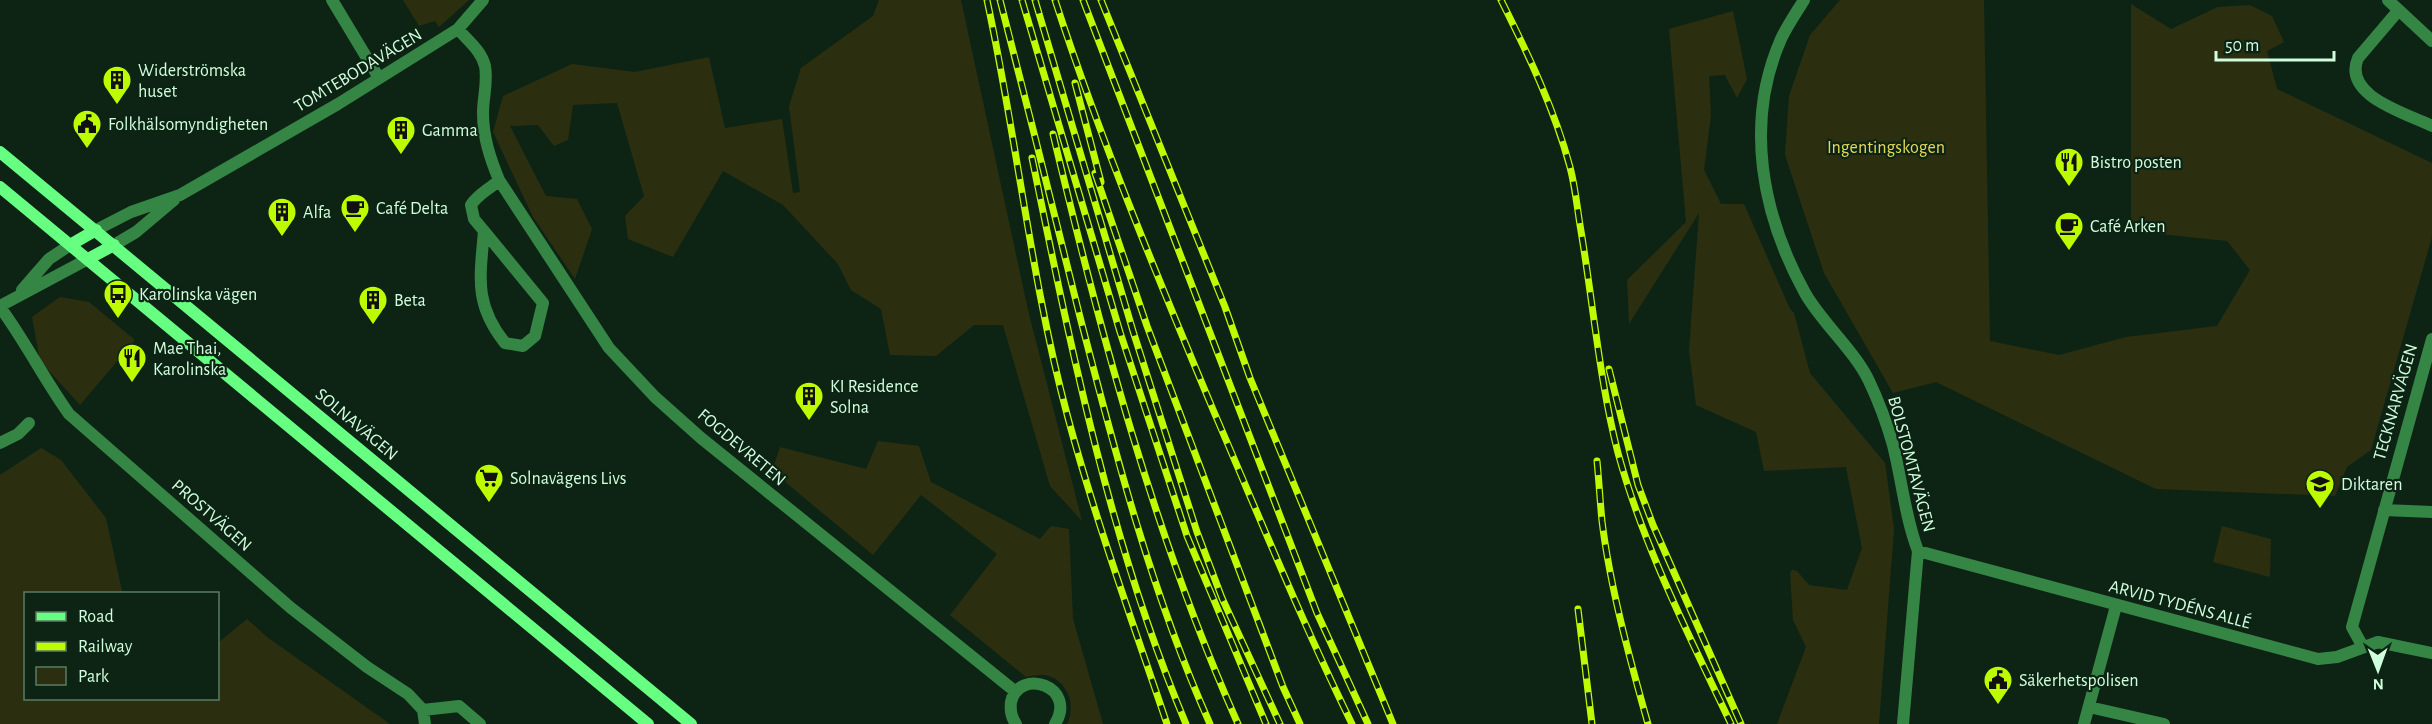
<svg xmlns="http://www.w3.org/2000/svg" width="2432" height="724" viewBox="0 0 2432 724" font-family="'Alegreya Sans',sans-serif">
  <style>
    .green { fill: #2b2f10 }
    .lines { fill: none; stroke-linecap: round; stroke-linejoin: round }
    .street { stroke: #358645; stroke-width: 12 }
    .secondary { stroke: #67ff82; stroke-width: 12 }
    .rail-casing { stroke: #bcfb00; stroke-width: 7 }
    .rail { stroke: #0d2415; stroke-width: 4.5; stroke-dasharray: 14; stroke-linecap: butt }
    .labels { text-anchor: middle; stroke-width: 4.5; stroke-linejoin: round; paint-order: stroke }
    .poi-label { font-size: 18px; fill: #d0ffdd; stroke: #0d2415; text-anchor: start }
    .street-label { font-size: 18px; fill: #d0ffdd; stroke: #0d2415 }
    .park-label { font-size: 18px; fill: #e6d855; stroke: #0d2415 }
  </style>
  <rect width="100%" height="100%" fill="#0d2415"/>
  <path class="green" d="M403,0H469L439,27L435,21L419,26Z
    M879,0H961L1028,310L1082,521L1050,486L1003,325H974L936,356L890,355L881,309L851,290L838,264L783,205L723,171L673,257L628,239L625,216L644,196L617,103L573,105L568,140L554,146L538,125L510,126L546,196L577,199L592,229L575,279L533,217L493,132L503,96L572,64L635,72L709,57L725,128L782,119L793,193L800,192L789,106L801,68L873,16Z
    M1840,0H1984L1990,341L2059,355L2126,337L2217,326L2250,270L2227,241L2131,231V4L2171,29L2218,7L2250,5L2272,16L2284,42L2267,51L2277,89L2432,163V237L2371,450L2347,467L2335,496L2156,489L1936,382L1893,393L1824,273L1785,155L1789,96L1810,35Z
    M1733,11L1747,79L1737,98L1725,75L1709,76L1711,115L1704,170L1721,204H1744L1790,309L1794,313L1810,373L1885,463L1894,529L1879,724H1777L1806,647L1793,620L1790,573L1792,570L1797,571L1809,585L1847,590L1862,548L1846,467L1764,471L1756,432L1696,405L1689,350L1699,213L1629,324L1627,280L1686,222L1669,29Z
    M60,297L89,302L135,340L80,405L40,361L32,317Z
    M878,441L919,446L931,482L1040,539L1051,526L1069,529L1073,619L1103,724H1067C1077,705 1067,679 1045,675C1040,674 1032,676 1026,677L950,615L997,554L921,495L873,555L772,471L780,447L866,469Z
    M41,448L61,460L106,518L122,591V594H26V698H218V643L247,619L267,637L390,724H0V475Z
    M2222,526L2271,539L2270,577L2213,562Z"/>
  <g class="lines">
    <path class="street" d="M332,0L379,78
      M1804,0C1796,13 1787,26 1781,39C1744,123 1762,215 1805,293C1822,323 1855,351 1869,381C1879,402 1887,424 1893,445C1902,481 1905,517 1918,551L1903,724
      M2388,0L2432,41
      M2398,11L2358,58C2342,96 2406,113 2432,126
      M458,29C468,41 481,50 485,66C488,82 483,97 483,113C483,137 490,158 499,180L609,348L655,397L701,438L1016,692
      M96,230L131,212L180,195L338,104L458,29L483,0
      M484,231L543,303L535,336L523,346L505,343C474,304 480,278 484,231L474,219L471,205C479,193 489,190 499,180
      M114,245L136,232L174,200
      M22,290L49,259L70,245
      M0,306L88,259
      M0,307C25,341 44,379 69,414L291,608L367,667L408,694L423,710L425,724
      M0,443L18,434L29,423
      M2384,510L2432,512
      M1918,551L2318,659L2337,657L2378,642L2432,653
      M2363,647L2352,627L2432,339
      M2089,707L2164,724
      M423,710L459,706L480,724
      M1016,724C1011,717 1010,710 1011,702C1019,667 1078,686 1055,724
      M2084,724L2116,606"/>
    <path class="secondary" d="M0,152L691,724
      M0,187L648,724
      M70,245L96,230
      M88,259L114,245"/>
    <g class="rail-casing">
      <path id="rail" d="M987,0C1017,139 1031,281 1068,418C1096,522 1133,623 1167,724
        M1000,0C1027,104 1053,209 1079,313C1115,452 1151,592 1210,724
        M1022,0L1120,332L1187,536L1266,724
        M1035,0L1133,331L1197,532L1222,598L1280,724
        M1055,0C1101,141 1157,276 1214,412C1259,516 1302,622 1352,724
        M1083,0L1317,613L1368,724
        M1101,0L1225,307L1250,378L1393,724
        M1501,0C1528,54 1554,108 1570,167C1575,186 1577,206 1580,225C1593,301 1599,379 1618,453C1644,548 1689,635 1731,724
        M1075,83L1101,182
        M1053,134C1101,335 1154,535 1238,724
        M1032,158C1071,348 1110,544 1186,724
        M1095,173L1147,326L1283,687L1300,724
        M1609,369L1638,485L1653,525L1741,724
        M1597,461C1599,481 1600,501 1602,521C1610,587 1630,660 1648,724
        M1578,609L1592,724"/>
    </g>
    <use href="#rail" class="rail"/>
  </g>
  <defs>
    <g id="building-pin" transform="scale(1.5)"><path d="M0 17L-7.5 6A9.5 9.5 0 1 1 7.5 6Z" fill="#bcfb00" stroke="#0d2415"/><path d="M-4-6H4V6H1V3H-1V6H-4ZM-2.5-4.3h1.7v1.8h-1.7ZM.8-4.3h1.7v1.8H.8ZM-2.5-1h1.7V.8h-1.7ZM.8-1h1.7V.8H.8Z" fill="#111"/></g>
    <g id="civic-pin" transform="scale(1.5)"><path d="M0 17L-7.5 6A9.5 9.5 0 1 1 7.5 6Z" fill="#bcfb00" stroke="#0d2415"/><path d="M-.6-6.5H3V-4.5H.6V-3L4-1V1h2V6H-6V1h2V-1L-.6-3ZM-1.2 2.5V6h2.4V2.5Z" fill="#111"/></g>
    <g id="restaurant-pin" transform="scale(1.5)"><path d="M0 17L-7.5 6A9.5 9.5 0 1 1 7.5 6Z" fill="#bcfb00" stroke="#0d2415"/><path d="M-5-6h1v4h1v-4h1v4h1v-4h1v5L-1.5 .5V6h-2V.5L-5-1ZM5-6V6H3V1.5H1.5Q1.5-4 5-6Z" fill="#111"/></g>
    <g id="cafe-pin" transform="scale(1.5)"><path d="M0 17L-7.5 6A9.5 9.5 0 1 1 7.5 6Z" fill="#bcfb00" stroke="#0d2415"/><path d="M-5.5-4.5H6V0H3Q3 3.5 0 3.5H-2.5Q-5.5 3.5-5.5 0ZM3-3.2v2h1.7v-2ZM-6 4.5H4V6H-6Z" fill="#111"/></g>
    <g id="bus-pin" transform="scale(1.5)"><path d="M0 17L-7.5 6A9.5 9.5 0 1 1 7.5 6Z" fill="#bcfb00" stroke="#0d2415"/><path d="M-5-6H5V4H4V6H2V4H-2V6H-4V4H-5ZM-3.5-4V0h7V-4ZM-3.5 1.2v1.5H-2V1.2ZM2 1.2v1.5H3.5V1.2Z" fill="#111"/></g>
    <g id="supermarket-pin" transform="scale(1.5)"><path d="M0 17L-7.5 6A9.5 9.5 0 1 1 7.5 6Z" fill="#bcfb00" stroke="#0d2415"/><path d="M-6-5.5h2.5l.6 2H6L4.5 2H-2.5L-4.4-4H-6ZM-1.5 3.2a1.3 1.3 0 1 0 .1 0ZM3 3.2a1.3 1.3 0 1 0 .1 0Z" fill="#111"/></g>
    <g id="school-pin" transform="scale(1.5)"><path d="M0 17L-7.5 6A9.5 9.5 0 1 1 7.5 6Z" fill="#bcfb00" stroke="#0d2415"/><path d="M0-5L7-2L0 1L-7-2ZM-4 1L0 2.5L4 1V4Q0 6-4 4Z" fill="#111"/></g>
  </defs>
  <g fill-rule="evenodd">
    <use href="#building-pin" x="117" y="80"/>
    <use href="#civic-pin" x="87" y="124"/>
    <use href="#building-pin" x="401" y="130"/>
    <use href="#restaurant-pin" x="2069" y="162"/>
    <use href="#cafe-pin" x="355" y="208"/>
    <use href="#building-pin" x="282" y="212"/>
    <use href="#cafe-pin" x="2069" y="226"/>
    <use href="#bus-pin" x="118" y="294"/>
    <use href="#building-pin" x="373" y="300"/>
    <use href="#restaurant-pin" x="132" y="358"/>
    <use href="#building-pin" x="809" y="396"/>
    <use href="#supermarket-pin" x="489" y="478"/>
    <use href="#school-pin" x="2320" y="484"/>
    <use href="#civic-pin" x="1998" y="680"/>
  </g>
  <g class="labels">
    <g class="poi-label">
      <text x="138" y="76">Widerströmska<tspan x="138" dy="21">huset</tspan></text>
      <text x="108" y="130">Folkhälsomyndigheten</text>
      <text x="422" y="136">Gamma</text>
      <text x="2090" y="168">Bistro posten</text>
      <text x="376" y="214">Café Delta</text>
      <text x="303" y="218">Alfa</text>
      <text x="2090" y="232">Café Arken</text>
      <text x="139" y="300">Karolinska vägen</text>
      <text x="394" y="306">Beta</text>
      <text x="153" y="354">Mae Thai,<tspan x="153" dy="21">Karolinska</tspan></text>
      <text x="830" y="392">KI Residence<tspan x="830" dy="21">Solna</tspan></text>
      <text x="510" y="484">Solnavägens Livs</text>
      <text x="2341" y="490">Diktaren</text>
      <text x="2019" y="686">Säkerhetspolisen</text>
    </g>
    <g class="street-label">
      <text transform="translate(358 70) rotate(-31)" y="6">TOMTEBODAVÄGEN</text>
      <text transform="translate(2395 402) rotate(-74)" y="6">TECKNARVÄGEN</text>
      <text transform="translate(357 424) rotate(40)" y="6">SOLNAVÄGEN</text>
      <text transform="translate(742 447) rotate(40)" y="6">FOGDEVRETEN</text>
      <text transform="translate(1912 464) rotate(75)" y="6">BOLSTOMTAVÄGEN</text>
      <text transform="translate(212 515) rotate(41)" y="6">PROSTVÄGEN</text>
      <text transform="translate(2180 604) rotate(15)" y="6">ARVID TYDÉNS ALLÉ</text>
    </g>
    <g class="park-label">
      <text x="1886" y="153">Ingentingskogen</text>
    </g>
  </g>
  <rect x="24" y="592" width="195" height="108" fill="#0d2415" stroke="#5b7c65" stroke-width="1.5"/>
  <rect x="36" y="612" width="30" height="9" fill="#67ff82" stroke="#5b7c65" stroke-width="1.5"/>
  <text x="78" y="622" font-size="18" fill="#d0ffdd">Road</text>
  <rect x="36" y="642" width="30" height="9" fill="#bcfb00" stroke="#5b7c65" stroke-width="1.5"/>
  <text x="78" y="652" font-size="18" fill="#d0ffdd">Railway</text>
  <rect x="36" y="667" width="30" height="18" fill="#2b2f10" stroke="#5b7c65" stroke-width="1.5"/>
  <text x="78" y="682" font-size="18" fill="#d0ffdd">Park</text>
  <g transform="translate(2378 670) rotate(179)" stroke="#0d2415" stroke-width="4.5" paint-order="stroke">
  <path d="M0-4.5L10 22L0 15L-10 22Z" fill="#d0ffdd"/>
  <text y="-9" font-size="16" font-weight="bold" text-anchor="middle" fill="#d0ffdd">N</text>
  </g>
  <path d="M2216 51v9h118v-9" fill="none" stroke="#d0ffdd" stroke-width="3"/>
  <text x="2225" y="51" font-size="18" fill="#d0ffdd" stroke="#0d2415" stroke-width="4.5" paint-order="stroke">50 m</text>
</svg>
